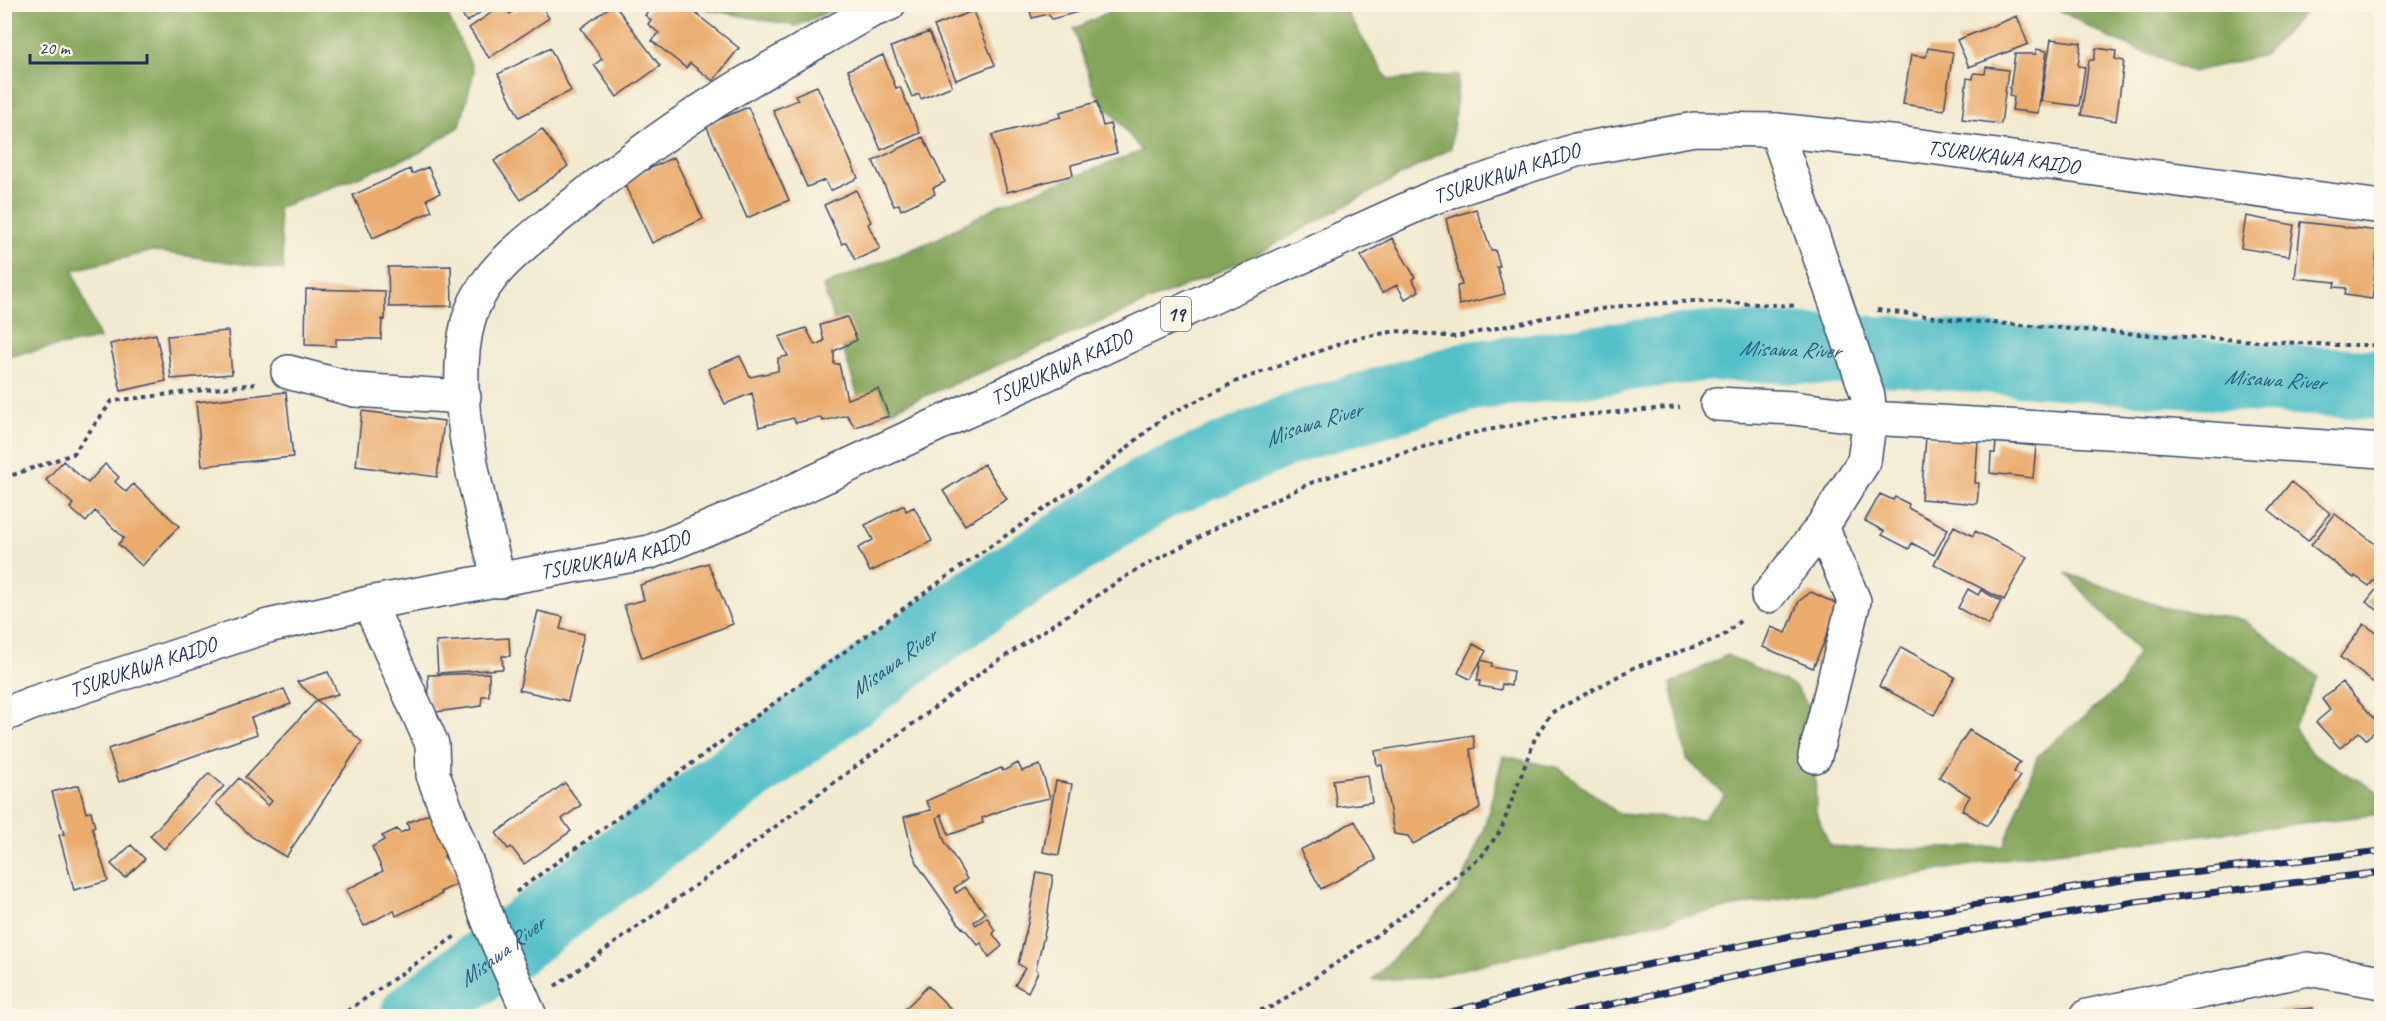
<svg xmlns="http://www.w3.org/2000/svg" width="2386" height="1021" viewBox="0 0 2386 1021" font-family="Caveat,sans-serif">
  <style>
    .forest { fill: #84a65a; stroke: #506a5c; stroke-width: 1.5 }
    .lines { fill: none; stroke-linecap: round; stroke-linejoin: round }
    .river { stroke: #52c0c8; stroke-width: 70 }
    .building { fill: #eaab6d }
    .minor-casing { stroke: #3b4b6f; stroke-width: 36 }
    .major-casing { stroke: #3b4b6f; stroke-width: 36 }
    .path { stroke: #3b4b6f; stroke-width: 4; stroke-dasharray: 4.5 4.5; stroke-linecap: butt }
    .minor { stroke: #fff; stroke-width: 33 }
    .major { stroke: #fff; stroke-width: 33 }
    .rail-casing { stroke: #1b2f5e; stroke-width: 7 }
    .rail { stroke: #fcf5e5; stroke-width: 4.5; stroke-dasharray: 14; stroke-linecap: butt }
    .labels { text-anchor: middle; stroke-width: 4.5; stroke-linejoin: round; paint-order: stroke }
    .shield { fill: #fcf5e5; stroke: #5e6a86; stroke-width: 1.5 }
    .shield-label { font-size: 20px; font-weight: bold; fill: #1b2f5e }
    .street-label { font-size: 21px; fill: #1b2f5e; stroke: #fcf5e5 }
    .water-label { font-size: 22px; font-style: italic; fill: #2c5a7e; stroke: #fcf5e5 }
  </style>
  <rect width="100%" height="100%" fill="#fcf5e5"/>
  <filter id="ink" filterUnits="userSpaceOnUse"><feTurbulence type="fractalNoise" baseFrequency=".0167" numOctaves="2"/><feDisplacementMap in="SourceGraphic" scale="12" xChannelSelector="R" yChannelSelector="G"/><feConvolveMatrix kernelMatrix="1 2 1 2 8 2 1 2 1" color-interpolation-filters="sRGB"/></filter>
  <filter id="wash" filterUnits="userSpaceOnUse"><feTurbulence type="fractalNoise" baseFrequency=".008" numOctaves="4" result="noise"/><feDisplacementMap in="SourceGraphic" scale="24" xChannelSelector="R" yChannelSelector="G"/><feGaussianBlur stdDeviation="1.35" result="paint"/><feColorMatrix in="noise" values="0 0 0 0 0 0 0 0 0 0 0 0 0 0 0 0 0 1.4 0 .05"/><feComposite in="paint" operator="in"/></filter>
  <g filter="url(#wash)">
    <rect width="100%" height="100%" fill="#f2ebd1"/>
    <path class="forest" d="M5,4L443,5L474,71L460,126L419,153L278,208L284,270L153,251L73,270L99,339L5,356Z
      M701,5H844L796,26L706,9Z
      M1108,5H1342L1388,80L1459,75L1451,148L1248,259L866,421L823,286L935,240L999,205L1142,151L1094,91L1074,29L1111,11Z
      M2050,5H2311L2264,55L2192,72L2110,38Z
      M2066,573L2165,608L2244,620L2318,677L2293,727L2312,754L2381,793V814L2021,856L1684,916L1425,978L1372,980L1458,892L1484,828L1503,756L1559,768L1619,814L1702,820L1725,795L1687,759L1671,684L1727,655L1794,686L1835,741L1815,769L1816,812L1830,846L1886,850L2004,846L2038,755L2121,686L2138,651Z"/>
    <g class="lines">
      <path class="river" id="s1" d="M415,1016L575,895L964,610L1154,488L1296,427L1471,376L1707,346L1905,352L2162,372L2382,385"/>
    </g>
    <g id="blocks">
      <path class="building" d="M455,4H492L467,22Z
        M525,4H540L549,18L489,58L469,28L503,5L510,14Z
        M614,4L660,66L617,97L594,65L602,59L581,28Z
        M653,4H684L739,48L713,81L690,63L686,68L652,41L659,33L648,24L651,20L645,15Z
        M1028,4H1092L1093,8L1052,19L1048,14L1032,18Z
        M973,11L995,65L956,80L934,26Z
        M2017,16L2028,44L1969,67L1957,40Z
        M929,32L952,86L921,99L919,94L912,97L891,47Z
        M2051,39L2081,43L2078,66L2085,67L2079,106L2041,101Z
        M550,48L571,91L519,117L498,74Z
        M1928,48L1953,52L1944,110L1903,104L1911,55L1926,57Z
        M2096,48L2116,51L2115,59L2124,61L2116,121L2081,115L2089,60H2094Z
        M2036,49L2047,51L2038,113L2012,110L2014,97L2009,96L2015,54H2036Z
        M883,55L896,88L900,87L920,133L881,150L848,70Z
        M1986,67L2008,70L2001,124L1962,119L1967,78L1973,79L1974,73L1985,74Z
        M817,86L858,178L830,191L825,180L807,187L773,110L798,100L795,95Z
        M1097,102L1103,126L1110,124L1117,153L1071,165L1073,175L1007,192L992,135L1061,117L1060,112Z
        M748,107L789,200L747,218L706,125Z
        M542,129L568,166L521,200L494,161Z
        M923,137L945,182L933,188L935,194L901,210L899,204L894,206L873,161Z
        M674,157L703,219L652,243L623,181Z
        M428,167L440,193L427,199L432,211L373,238L353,195L410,169L412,174Z
        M856,190L871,222L868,224L880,249L855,260L846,242L842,244L824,205Z
        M1476,209L1491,250H1495L1500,266L1497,267L1505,294L1459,305L1457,286L1462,285L1446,219Z
        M2246,216L2294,225L2289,256L2241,248Z
        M2301,222L2379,231L2372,299L2345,295L2346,288L2334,287L2335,282L2295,278Z
        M1392,238L1415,277L1412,279L1419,291L1405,299L1397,285L1382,293L1361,256Z
        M451,266L452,306L389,307L388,267Z
        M306,289L385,291V320L382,319L381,339H336V346L305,345Z
        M847,317L857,340L834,351V364H839L847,399L878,389L889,416L855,427L847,415L823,421L820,417L796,423L793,418L759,427L752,393L725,404L708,369L740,356L750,377L778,371V358L788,356L779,337L806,328L815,345L824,341L820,325Z
        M228,331L232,374L171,379L167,336Z
        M156,334L166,381L121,391L110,344Z
        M286,392L293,457L202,466L196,402Z
        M362,411L444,421L437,477L356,466Z
        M1926,437L1978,441L1975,483H1979L1977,504L1921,499Z
        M1996,442L2036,446L2033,478L1990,473L1991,453H1995Z
        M63,461L88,483L105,464L119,477L115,482L126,492L133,484L179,526L142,566L118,544L124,538L95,511L86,522L70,508L73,504L46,480Z
        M984,464L1007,499L965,525L943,491Z
        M2291,482L2330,513L2308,541L2269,510Z
        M1880,494L1893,500L1895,497L1909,504L1908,508L1948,529L1934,555L1912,543L1909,549L1882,535L1884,531L1865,521Z
        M904,505L906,511L914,507L932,541L870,572L858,548L873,540L865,525Z
        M2335,514L2382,549L2379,553L2382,554V569L2369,586L2355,576L2354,578L2311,545Z
        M1954,526L1973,536L1975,531L2027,557L2004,600L1934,564Z
        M708,563L733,624L642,658L624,605L644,600L640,585Z
        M2382,582V613L2366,602Z
        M1968,589L1978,595L1981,590L2001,601L1989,625L1958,608Z
        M1811,592L1837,604L1835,616L1813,668L1763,647L1771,627L1786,633L1799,601Z
        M538,611L563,617L560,629L584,634L568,701L519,690Z
        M2364,624L2382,637V689L2340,657Z
        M509,638L510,656H502L503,669L438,673L436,642Z
        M1473,644L1486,651L1470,679L1458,673Z
        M1901,647L1955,677L1934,715L1879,686Z
        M1481,660L1492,663L1491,667L1513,671L1511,686L1502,684L1501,690L1479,686L1480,681H1477Z
        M328,672L338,694L317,700L297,682Z
        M489,673V696H482L481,706L436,712L429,704L428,675Z
        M2342,682L2381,726L2366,739L2359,732L2340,748L2316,722L2330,710L2322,699Z
        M284,689L291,704L251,718L257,734L119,782L108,749Z
        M317,700L362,742L286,857L252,837L216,803L239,778L268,806L272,801L245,777Z
        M1969,730L2020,762L2014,772L2020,776L1987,826L1962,810L1970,796L1939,777Z
        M1473,735L1475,748L1470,749L1480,808L1413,844L1408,836L1394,834L1382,765H1377L1375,751Z
        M1018,763L1022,771L1040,765L1050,798L1016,805L982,818L983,823L949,835L941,814L937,818L945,842L967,879L954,888L956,893L965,887L985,913L974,922L976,925L987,917L995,931L993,934L1002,946L989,957L981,943L978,945L963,927L962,928L919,867L912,851L904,817L931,810L926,801L1001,768L1003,771Z
        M209,773L224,786L164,849L150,836Z
        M1368,775L1372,802L1337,807L1333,780Z
        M1056,781L1072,784L1059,855L1043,852Z
        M565,783L581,805L562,819L571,831L524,864L511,847L508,849L496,833Z
        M79,785L86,813L91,811L95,827H92L108,881L74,890L59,835L64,834L52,792Z
        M433,812L452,852L444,856L462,882L440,892L442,894L396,916L394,910L364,926L346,890L383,871L372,847L384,840L382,836L397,829L400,833L409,829L407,823Z
        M1355,821L1376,860L1321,889L1300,850Z
        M131,845L145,859L125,878L111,864Z
        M1037,872L1053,875L1046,927L1036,969L1038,972L1028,992L1015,985L1025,968L1018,964L1028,923Z
        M928,986L955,1013L951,1016H898Z
        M2313,1008L2314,1016H2266V1012Z"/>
    </g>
  </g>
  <g filter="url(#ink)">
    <use href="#blocks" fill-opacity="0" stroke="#3b4b6f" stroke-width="1.5"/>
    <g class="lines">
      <g class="minor-casing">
        <path id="minor" d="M288,372L355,390L464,397
          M1717,404L1793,408L1870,418L2142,434L2382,451
          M499,581C480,503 448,401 468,322C481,273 528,241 565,211C618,168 676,125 735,89C779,63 824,38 869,12L889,4
          M1768,596L1822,527L1864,461L1870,418L1868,396L1776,130
          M369,603L432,744L433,775L491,927L530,1016
          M1815,756L1854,601L1822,527
          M2087,1016L2308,969L2382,982"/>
      </g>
      <g class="major-casing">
        <g id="major">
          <path id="s2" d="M4,715L30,704L268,626L369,603L650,552L759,507L1228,290L1434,197L1576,150L1695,129L1776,130L1899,143L2382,207"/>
        </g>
      </g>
      <path class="path" d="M1877,310L1967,321L2151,335L2333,345H2382
        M4,478L73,454L112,401L255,384
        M516,892L952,573L1099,471L1164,417L1237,381L1353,339L1396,331L1455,337L1553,316L1622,306L1695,301L1797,306
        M555,986L732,859L986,669L1131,573L1235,518L1313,482L1396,455L1472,433L1557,417L1680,407
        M340,1016L457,935
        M1243,1016L1274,1006L1384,930L1481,857L1501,830L1535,738L1551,713L1633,668L1722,637L1740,621"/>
      <use href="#minor" class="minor"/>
      <use href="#major" class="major"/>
      <g class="rail-casing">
        <path id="rail" d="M1436,1016L1581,978L1816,931L2128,879L2382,851
          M1559,1016L1825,956L2135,902L2382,872"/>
      </g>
      <use href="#rail" class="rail"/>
    </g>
  </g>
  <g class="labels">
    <rect class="shield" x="1161" y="297" width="30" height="34" rx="4.5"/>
    <g class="shield-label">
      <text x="1176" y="321">19</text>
    </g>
    <g class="street-label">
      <text dy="7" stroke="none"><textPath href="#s2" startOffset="2109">TSURUKAWA KAIDO</textPath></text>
      <text dy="7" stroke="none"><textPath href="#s2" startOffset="1605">TSURUKAWA KAIDO</textPath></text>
      <text dy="7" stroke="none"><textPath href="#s2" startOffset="1119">TSURUKAWA KAIDO</textPath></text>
      <text dy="7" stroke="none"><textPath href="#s2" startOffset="633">TSURUKAWA KAIDO</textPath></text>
      <text dy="7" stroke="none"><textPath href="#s2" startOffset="147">TSURUKAWA KAIDO</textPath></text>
    </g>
    <g class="water-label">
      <text dy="8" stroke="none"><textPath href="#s1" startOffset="1566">Misawa River</textPath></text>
      <text dy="8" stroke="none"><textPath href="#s1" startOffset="2052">Misawa River</textPath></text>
      <text dy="8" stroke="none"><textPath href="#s1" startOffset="1080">Misawa River</textPath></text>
      <text dy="8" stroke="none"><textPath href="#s1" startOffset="594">Misawa River</textPath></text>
      <text dy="8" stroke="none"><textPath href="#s1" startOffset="108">Misawa River</textPath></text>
    </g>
  </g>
  <rect width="2386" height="1021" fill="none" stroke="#fcf5e5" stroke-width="24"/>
  <path d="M30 54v9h117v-9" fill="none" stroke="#1b2f5e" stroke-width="3"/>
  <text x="39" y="54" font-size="18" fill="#1b2f5e" stroke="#fcf5e5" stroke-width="4.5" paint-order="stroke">20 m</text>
</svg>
